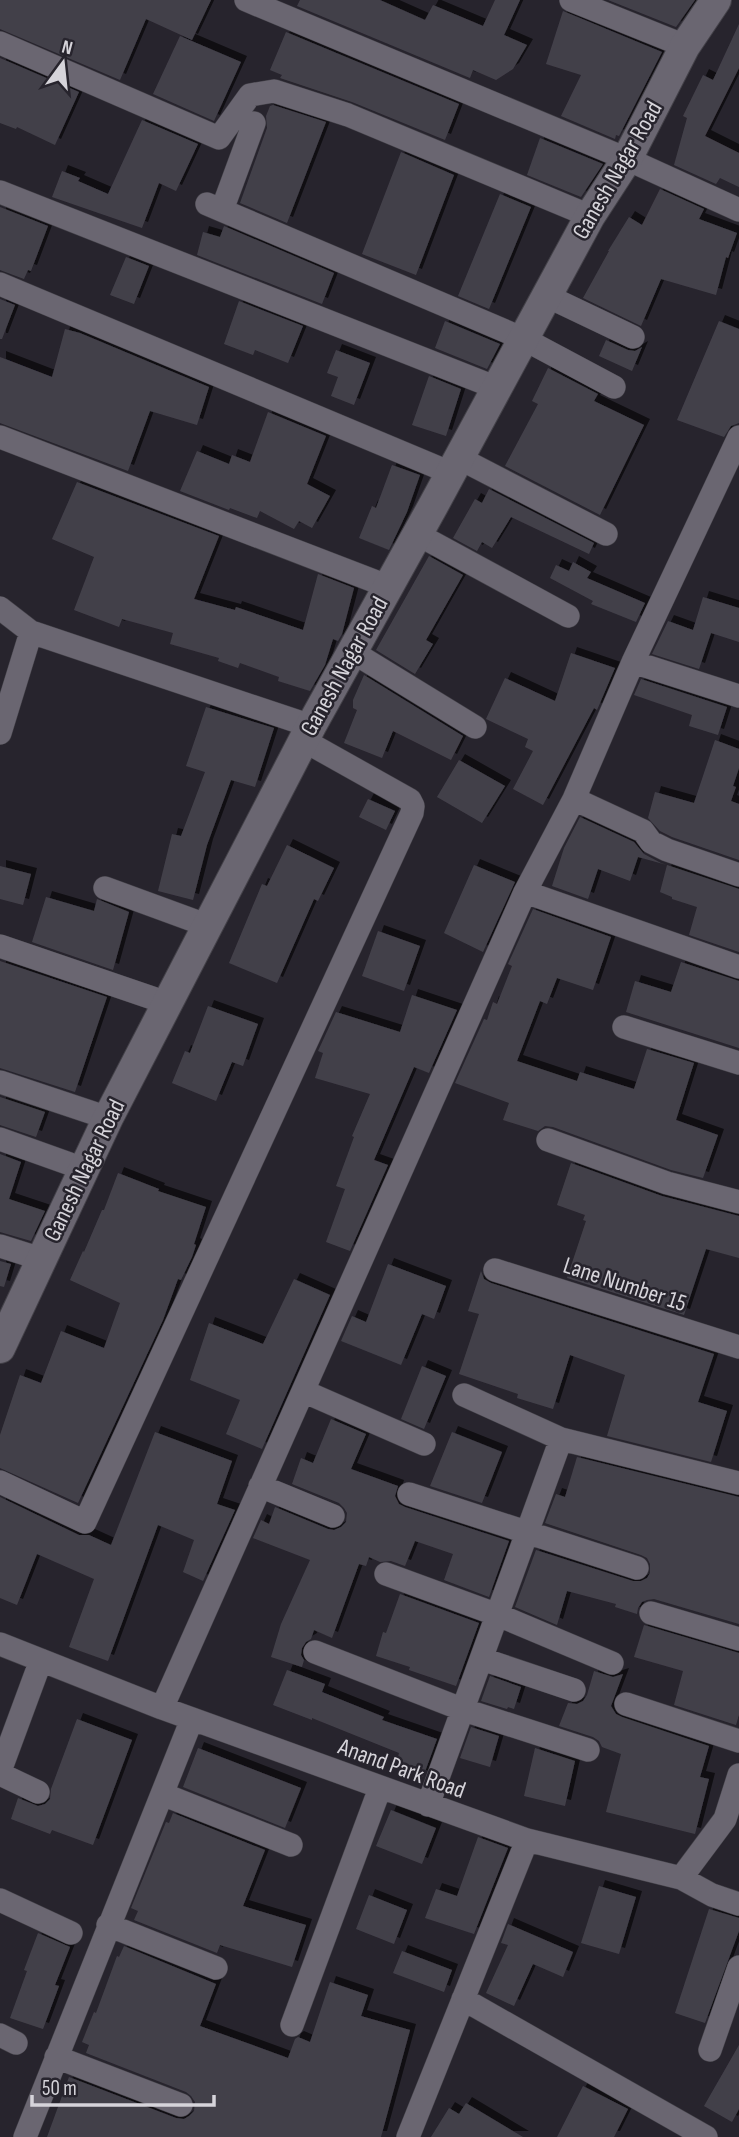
<svg xmlns="http://www.w3.org/2000/svg" width="739" height="2137" viewBox="0 0 739 2137" font-family="'Sofia Sans Condensed',sans-serif">
  <style>
    .building { fill: #43404a; filter: url(#shadow) }
    .lines { fill: none; stroke-linecap: round; stroke-linejoin: round }
    .minor-casing { stroke: #434148; stroke-width: 24 }
    .tertiary-casing { stroke: #434148; stroke-width: 32 }
    .minor { stroke: #6a6671; stroke-width: 23 }
    .tertiary { stroke: #6a6671; stroke-width: 30 }
    .labels { text-anchor: middle; stroke-width: 5; stroke-linejoin: round; paint-order: stroke }
    .street-label { font-size: 24px; fill: #d6d4da; stroke: #27242d }
  </style>
  <defs>
    <filter id="shadow"><feDropShadow dx="6" dy="-6" stdDeviation="0" flood-color="#0009"/></filter>
  </defs>
  <rect width="100%" height="100%" fill="#27242d"/>
  <path class="building" d="M0,0H211L192,40L146,19L120,80L0,29Z
    M300,0H380L425,20L433,5L483,26L495,0H520L504,35L527,45L513,69L496,80L473,70L470,78L297,6Z
    M608,0H695L676,27Z
    M563,11L662,52L619,136L616,135L615,139L561,116L581,75L546,64Z
    M739,24V68L705,136L739,153V187L720,178L716,184L674,165L687,118L683,116L703,75L713,80Z
    M286,32L459,104L445,140L352,102L280,78L282,75L270,70Z
    M180,36L241,62L214,121L153,94Z
    M0,58L79,92L55,145L17,127L16,129L0,123Z
    M273,105L326,122L287,223L240,203L267,128L266,116L270,106Z
    M142,120L198,144L176,191L159,183L142,228L52,197L62,171L80,178L78,181L108,194Z
    M540,138L603,164L581,197L527,175Z
    M401,152L454,175L416,275L362,254Z
    M660,189L704,209L699,219L737,233L728,258L726,257L716,295L661,279L641,326L583,298L609,251H608L629,217L642,225Z
    M500,194L531,207L489,309L458,296Z
    M0,207L48,226L31,271L28,270L24,279L0,270Z
    M224,226L334,273L322,304L197,255L203,232L220,237Z
    M126,257L149,266L134,304L110,295Z
    M0,299L15,305L2,339H0Z
    M239,301L303,326L288,363L255,350L253,355L224,344Z
    M445,321L500,344L487,369L435,348Z
    M719,321L739,329V423L731,426L724,437L677,420Z
    M65,329L80,333L209,387L197,425L150,411L128,471L0,423V357L52,377Z
    M606,340L628,350L635,351L642,347L632,371L599,356Z
    M336,350L370,363L354,405L331,396L338,377L327,373Z
    M548,368L598,394L594,401L644,425L600,515L505,466L538,404L532,401Z
    M429,376L461,389L446,436L412,425Z
    M268,412L326,436L307,484L330,496L312,528L299,521L294,529L260,511L257,518L230,508L229,510L180,491L197,451L229,464L232,455L250,462Z
    M392,465L420,475L407,512L389,550L359,538L372,506L376,508Z
    M77,482L219,536L194,599L235,610L236,607L303,630L318,574L354,588L342,634L338,641L333,639L325,665L310,691L278,681L279,677L240,663L238,668L218,661L219,658L170,644L173,633L122,619L119,627L74,610L94,557L52,539Z
    M489,489L594,543L589,554L511,517L492,548L482,542L477,551L453,538L475,499L482,503Z
    M429,556L463,575L426,640L433,644L415,674L376,650Z
    M573,562L591,572L587,578L645,603L636,622L591,604L593,601L550,578L556,565L569,571Z
    M703,597L739,608V642L711,633L699,669L652,654L668,621L693,630Z
    M571,653L615,668L597,710L594,708L543,805L513,789L533,751L525,747L528,739L486,719L505,678L555,701Z
    M364,675L463,736L451,760L393,731L382,758L344,743L357,710L353,708V700Z
    M641,679L727,707L718,735L689,726L692,715L634,695Z
    M206,707L274,728L255,787L231,780L207,845L193,900L158,891L172,834L181,836L205,772L186,766Z
    M715,740L739,749V768L733,786L736,787L731,801L739,804V860L672,837L660,831L648,818L655,792L694,803Z
    M459,760L505,786L482,823L437,797Z
    M368,799L395,811L386,830L359,817Z
    M580,817L634,842L644,854L661,863L739,889V952L689,935L697,907L672,899V897L660,892L667,865L638,857L630,881L598,869L588,899L552,886L564,848Z
    M287,845L334,868L318,901L314,899L277,983L229,963L262,884L267,886Z
    M474,865L515,882L483,952L444,933Z
    M0,866L31,874L23,905L0,899Z
    M46,897L94,911L97,899L129,912L113,970L32,942Z
    M533,909L611,937L593,990L557,978L547,1004L540,1001L517,1061L577,1081L580,1072L634,1089L647,1049L694,1063L676,1120L718,1135L703,1178L671,1170L553,1127L545,1126L538,1131L503,1120L509,1103L455,1083L484,1019L487,1020L493,1002L497,1004L512,966L508,964Z
    M378,931L420,946L404,991L362,976Z
    M0,961L107,997L75,1092L0,1068Z
    M681,962L739,981V1048L626,1012L635,981L671,992Z
    M412,995L457,1010L429,1073L414,1067L374,1160L388,1165L350,1251L326,1242L345,1189L336,1186L354,1137L352,1136L370,1094L315,1078L323,1053L318,1051L336,1012L400,1032Z
    M208,1006L258,1024L243,1066L232,1062L216,1101L172,1083L185,1051L190,1053Z
    M0,1097L45,1112L36,1137L0,1125Z
    M0,1154L21,1162L9,1199L45,1211L31,1241L0,1232Z
    M571,1163L662,1196L739,1216V1258L706,1249L684,1315L567,1278L586,1221L583,1220L585,1215L557,1205Z
    M118,1173L159,1189L158,1191L206,1207L194,1244L196,1245L192,1257L181,1280L178,1279L163,1320L78,1503L0,1468V1435L20,1375L41,1383L61,1331L104,1348L120,1303L70,1280L83,1251L84,1252L102,1210H104Z
    M0,1261L11,1264L4,1287L0,1286Z
    M388,1264L446,1286L434,1319L422,1314L401,1365L341,1341L352,1316L366,1322Z
    M481,1271L484,1279L491,1283L714,1354L698,1402L727,1411L711,1462L607,1436L625,1375L570,1355L553,1409L517,1398L518,1394L459,1374L479,1314L468,1311Z
    M294,1279L330,1295L262,1449L226,1434L240,1400L190,1380L209,1323L263,1344Z
    M422,1366L446,1376L424,1429L401,1419Z
    M331,1419L366,1434L351,1469L398,1486L395,1496L399,1504L405,1507L509,1541L489,1597L444,1580L453,1554L415,1541L405,1566L391,1561L380,1562L369,1557L366,1566L359,1564L332,1638L314,1630L311,1639L306,1642L302,1648L301,1655L304,1660L302,1667L271,1657L281,1624L310,1560L253,1538L261,1520L269,1524L275,1507L328,1529L334,1530L341,1527L346,1522L347,1513L344,1508L339,1503L292,1484L301,1458L313,1463Z
    M155,1432L232,1461L217,1504L235,1510L203,1581L183,1572L194,1540L158,1525L108,1661L69,1647L94,1579L37,1554L17,1605L0,1598V1497L79,1535H89L111,1545Z
    M452,1432L502,1452L482,1503L430,1486Z
    M577,1457L739,1497V1624L654,1599L647,1600L642,1602L638,1608L637,1614L615,1607L616,1604L567,1591L557,1625L515,1607L536,1550L633,1581H641L647,1578L650,1573V1564L647,1558L641,1555L545,1523L556,1494L565,1497Z
    M400,1594L479,1623L456,1686L409,1670L410,1667L376,1656L383,1632L386,1633Z
    M644,1625L739,1653V1715L736,1725L674,1705L683,1671L634,1657Z
    M287,1670L325,1684L322,1692L384,1717L382,1720L437,1739L423,1777L395,1767L399,1753L312,1718V1720L273,1705Z
    M594,1671L613,1677L623,1674L611,1706L616,1714L622,1717L709,1746L700,1777L709,1779L695,1834L606,1812L621,1754L602,1747L599,1741L593,1737L559,1726L568,1703L577,1704L583,1701L587,1695Z
    M490,1676L521,1687L514,1709L508,1707L507,1709L481,1701Z
    M77,1719L132,1740L93,1845L52,1830L50,1834L11,1819L18,1798L38,1806L45,1804L50,1799L51,1789Z
    M471,1727L499,1736L490,1767L460,1758Z
    M198,1748L301,1788L285,1828L183,1787Z
    M535,1748L575,1761L565,1806L524,1796Z
    M391,1810L436,1828L422,1864L376,1846Z
    M173,1813L265,1850L243,1906L306,1925L292,1967L220,1945L217,1953L134,1920L138,1911L131,1908L166,1822L169,1823Z
    M478,1837L508,1848L474,1934L425,1918L436,1889L457,1896Z
    M599,1886L636,1897L619,1954L581,1943Z
    M369,1895L407,1910L394,1944L356,1929Z
    M709,1909L739,1918V1931L705,2023L675,2013Z
    M508,1924L573,1952L563,1977L533,1964L514,2006L486,1993L508,1945L501,1943Z
    M38,1933L70,1947L55,1985L59,1986L43,2029L10,2018L27,1971L24,1970Z
    M124,1946L216,1984L200,2026L288,2058L295,2039L298,2037L310,2042L330,1982L368,1995L361,2016L410,2030L381,2137H47L69,2077L176,2118L184,2119L189,2116L194,2111L195,2102L191,2096L186,2092L86,2053L89,2045L82,2042L94,2012L96,2013L117,1956L119,1957Z
    M402,1951L452,1970L444,1992L393,1973Z
    M739,2045V2109L732,2122L704,2106Z
    M583,2086L628,2109L614,2137H557Z
    M466,2103L523,2137H431L449,2108L459,2114Z"/>
  <g class="lines">
    <g class="minor-casing">
      <path id="minor" d="M246,0L627,159L739,210
        M571,0L685,46
        M0,43L219,138L250,95L274,91L348,115L590,216
        M0,192L497,388
        M207,204L524,339L614,387
        M222,210L254,123
        M0,284L451,473
        M547,296L633,337
        M0,437L387,586
        M459,458L606,534
        M417,534L568,616
        M0,608L31,632L311,726
        M351,651L475,727
        M633,662L739,696
        M0,733L31,632
        M574,799L643,831L651,842L667,850L739,875
        M105,888L206,925
        M525,892L739,967
        M0,946L167,1003
        M624,1027L739,1063
        M0,1082L108,1118
        M0,1139L84,1169
        M548,1140L667,1183L739,1202
        M0,1246L41,1259
        M495,1270L739,1347
        M303,1391L424,1444
        M464,1395L561,1439L739,1483
        M0,1482L85,1522L412,813L413,806L410,800L303,740
        M260,1486L333,1516
        M409,1494L637,1568
        M386,1574L498,1615L612,1663
        M651,1613L739,1639
        M0,1644L162,1708L527,1840L681,1878L712,1895L739,1904
        M315,1652L464,1710L588,1750
        M482,1659L574,1690
        M626,1704L739,1741
        M162,1708L525,892L574,799L633,662L739,437
        M0,1771L41,1660
        M0,1774L38,1792
        M162,1794L291,1845
        M428,1805L561,1439
        M681,1878L725,1819L739,1775
        M0,1900L71,1933
        M108,1925L216,1968
        M463,1999L706,2137
        M292,2025L380,1788
        M0,2035L16,2043
        M710,2050L739,1967
        M56,2057L181,2105
        M25,2137L192,1719
        M408,2137L527,1840"/>
    </g>
    <g class="tertiary-casing">
      <path id="tertiary" d="M0,1348L108,1118L311,726L433,506L590,216L627,159L685,46L716,0"/>
    </g>
    <use href="#minor" class="minor"/>
    <use href="#tertiary" class="tertiary"/>
  </g>
  <g class="labels">
    <g class="street-label">
      <text transform="translate(617 170) rotate(-60)" y="8">Ganesh Nagar Road</text>
      <text transform="translate(344 666) rotate(-61)" y="8">Ganesh Nagar Road</text>
      <text transform="translate(84 1170) rotate(-64)" y="8">Ganesh Nagar Road</text>
      <text transform="translate(625 1284) rotate(18)" y="8">Lane Number 15</text>
      <text transform="translate(402 1768) rotate(20)" y="8">Anand Park Road</text>
    </g>
  </g>
  <g transform="translate(63 63) rotate(15)" stroke="#27242d" stroke-width="5" paint-order="stroke">
  <path d="M0-5L12 26L0 18L-12 26Z" fill="#d6d4da"/>
  <text y="-10" font-size="19" font-weight="bold" text-anchor="middle" fill="#d6d4da">N</text>
  </g>
  <path d="M32 2095v10h182v-10" fill="none" stroke="#d6d4da" stroke-width="3.5"/>
  <text x="42" y="2095" font-size="21" fill="#d6d4da" stroke="#27242d" stroke-width="5" paint-order="stroke">50 m</text>
</svg>
